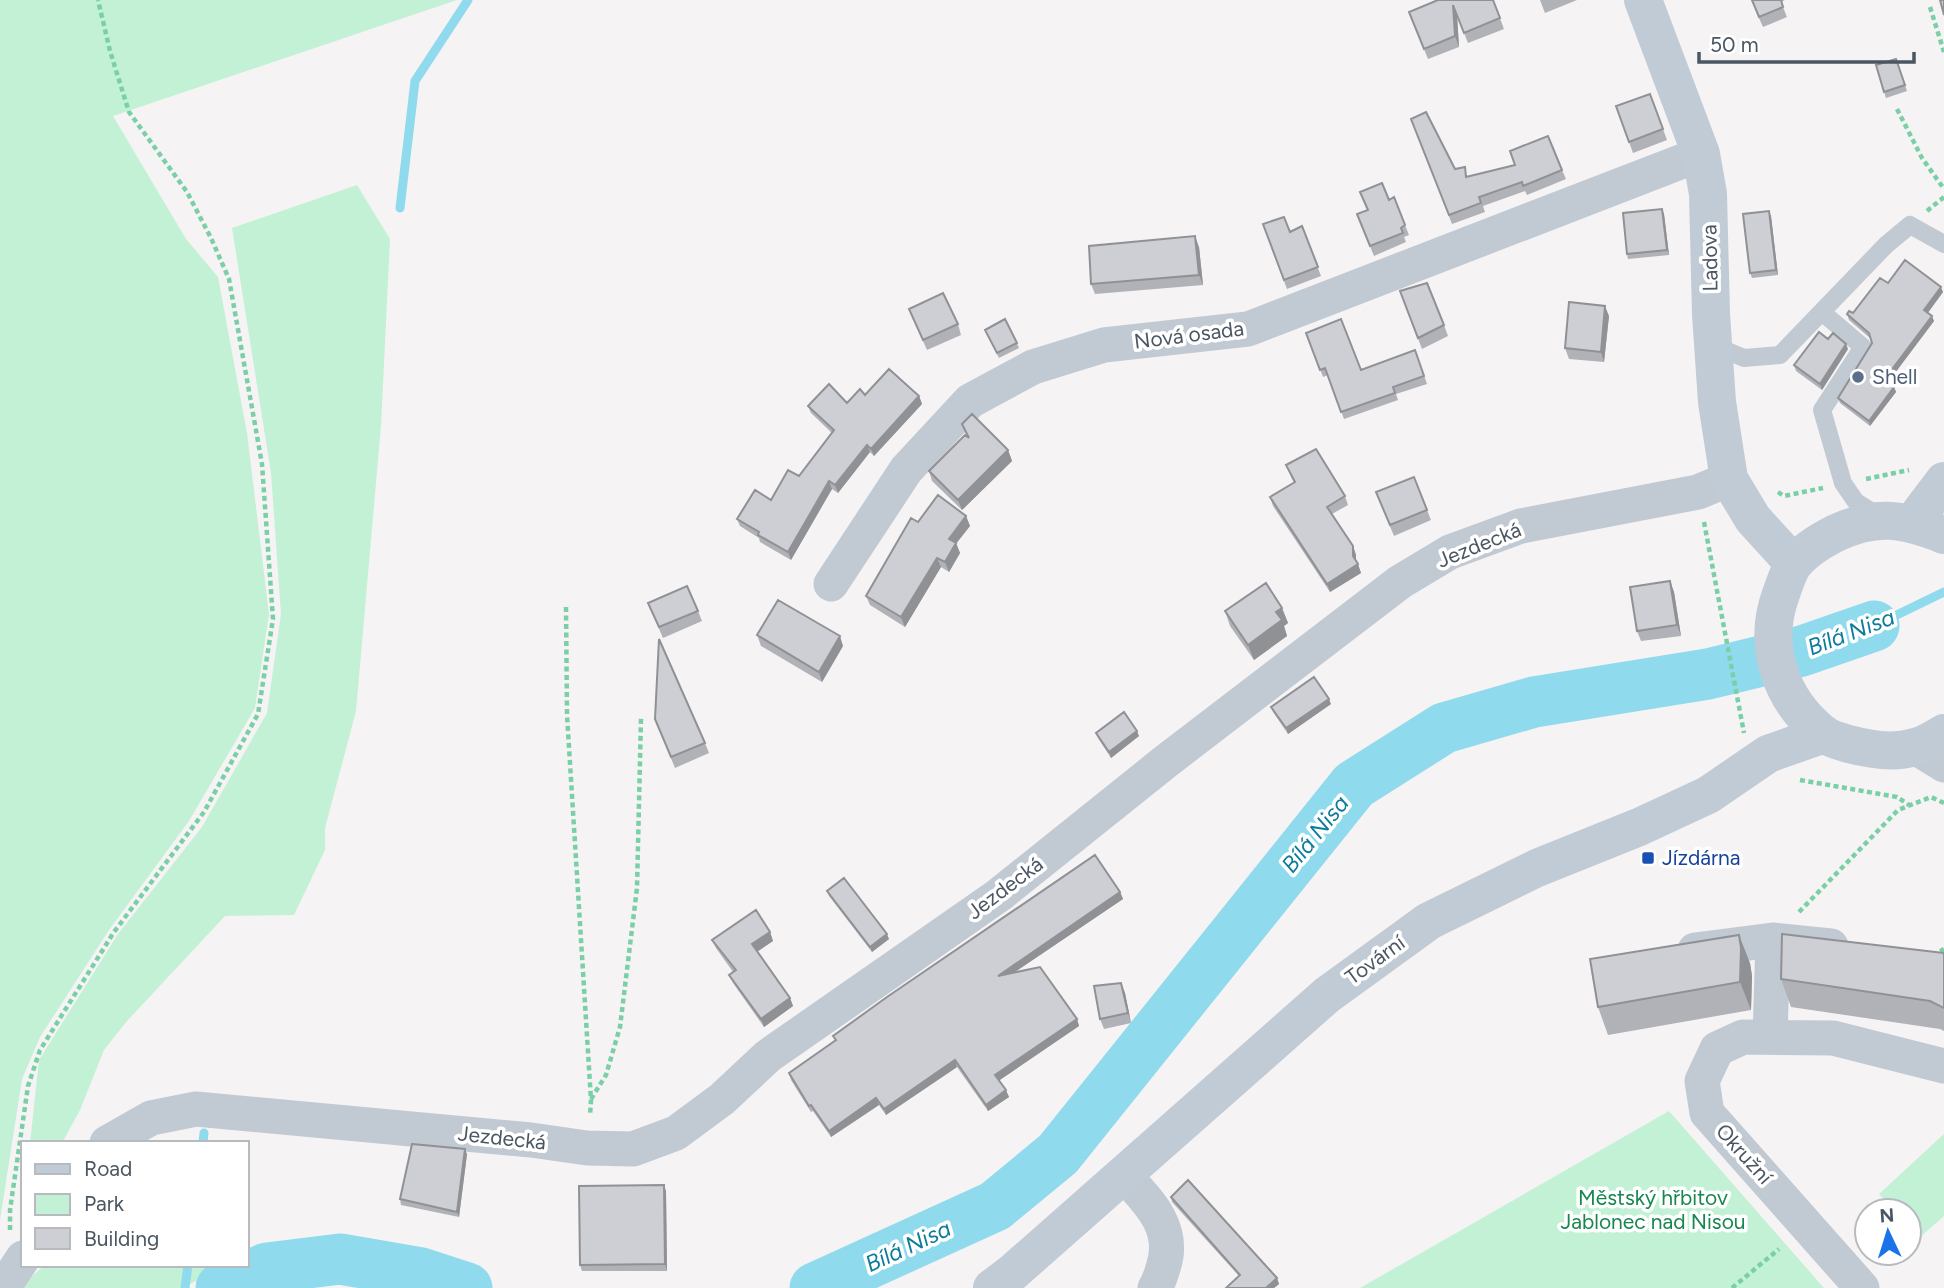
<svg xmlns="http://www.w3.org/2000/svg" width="1944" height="1288" viewBox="0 0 1944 1288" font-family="Figtree,sans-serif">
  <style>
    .green { fill: #c3f1d5 }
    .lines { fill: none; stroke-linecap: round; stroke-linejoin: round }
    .stream { stroke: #90daee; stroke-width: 9 }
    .river { stroke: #90daee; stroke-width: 51 }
    .path { stroke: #7ad0a6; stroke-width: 4.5; stroke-dasharray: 5 3.5; stroke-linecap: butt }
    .lane { stroke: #c1cad2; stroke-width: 18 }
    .street { stroke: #c1cad2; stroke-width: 35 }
    .secondary { stroke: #c1cbd6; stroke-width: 38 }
    .wall { fill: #b0b2b7 }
    .shaded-wall { fill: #909195 }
    .building { fill: #cdcfd5; stroke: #909195; stroke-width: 2 }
    .service-dot { fill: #5c6f8a; stroke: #fff; stroke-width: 2.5 }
    .transit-dot { fill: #1a4fb4; stroke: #fff; stroke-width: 2.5 }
    .labels { text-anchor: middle; stroke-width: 7; stroke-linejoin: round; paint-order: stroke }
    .street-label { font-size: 21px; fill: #4a5661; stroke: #fff }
    .service-label { font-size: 21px; fill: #4e5e75; stroke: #fff; text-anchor: start }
    .transit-label { font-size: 21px; fill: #164399; stroke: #fff; text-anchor: start }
    .park-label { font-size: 21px; fill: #17864f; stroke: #fff }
    .water-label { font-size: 23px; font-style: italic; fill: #0c7c9b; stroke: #fff }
  </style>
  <rect width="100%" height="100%" fill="#f5f3f3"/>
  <path class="green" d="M0,0H457L113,116L186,239L218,277L247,433L269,614L255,708L189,821L109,930L40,1037L22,1079L0,1220Z
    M357,185L390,239L381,426L356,711L325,828V850L294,915L225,916L127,1021L104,1050L80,1110L62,1143H30L39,1060L118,934L202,827L267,713L281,614L271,473L232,228Z
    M1669,1111L1824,1288H1360Z
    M1944,1134V1216L1919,1238L1909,1227V1211H1894L1879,1194Z
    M45,1265H228L182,1288H18Z"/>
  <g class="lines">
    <path class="stream" d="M400,208L415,81L468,0
      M1874,626L1944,592
      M203,1143L204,1133
      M185,1288L188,1265"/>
    <path class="river" d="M221,1288L267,1268L340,1259L421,1273L467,1288
      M815,1288L995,1206L1058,1154L1354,785L1444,728L1534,702L1708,674L1802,651L1874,626"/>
    <path class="path" d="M1930,7L1944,52
      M1897,109L1922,158L1944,189
      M1927,211L1944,197
      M1866,479L1909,470
      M1778,492L1784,496L1823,488
      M1704,522L1744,733
      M566,607L567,715L591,1100L590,1116
      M1800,780L1897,797L1909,805
      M1799,912L1898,810L1931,797L1944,803
      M1933,956L1944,949
      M591,1099L606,1075L620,1027L637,888L641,718
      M10,1230V1210L28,1086L40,1050L114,932L204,812L258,714L273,619L262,464L229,279L211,238L187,192L129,112L110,51L98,0
      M1732,1288L1779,1249"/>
    <path class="lane" d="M1823,313L1863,347L1822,410L1843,483L1856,502L1880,517
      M1713,345L1744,358L1780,355L1886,245L1910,225L1944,244"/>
    <path class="street" d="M831,584L906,470L970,401L1033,367L1104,345L1248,329L1701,154
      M1915,747L1944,765
      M1695,950L1773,940L1831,946
      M1770,1037L1773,940
      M107,1143L151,1118L196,1109L531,1140L587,1148L633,1149L676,1133L722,1099L768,1056L999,895L1165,762L1400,582L1450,552L1521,526L1698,492L1729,479
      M1123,1174C1148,1201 1177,1228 1163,1268C1161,1275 1159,1282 1155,1288
      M3,1288L23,1258
      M1862,1288L1707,1113L1702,1081L1717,1049L1743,1037L1833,1038L1944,1066"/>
    <path class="secondary" d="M1643,0L1701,154L1708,194L1711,314L1717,402L1729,479L1753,519L1794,564
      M1913,522L1944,481
      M1944,535C1904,519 1877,514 1836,533C1822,540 1803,552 1793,565C1788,573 1784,585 1781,594C1762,645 1780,699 1822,733C1832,741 1859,747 1873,749C1886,751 1902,751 1915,747C1925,745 1935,738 1944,733
      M992,1288L1012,1273L1327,995L1429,921L1537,868L1639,827L1708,795L1768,754L1824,734"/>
  </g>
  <path class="wall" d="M1493,0L1504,29L1468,43L1457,15L1459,47L1428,59L1413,22Z
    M1540,0H1577L1545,13Z
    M1751,0H1785L1781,2L1787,17L1763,27Z
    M1896,59L1907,91L1886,98L1876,65Z
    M1650,94L1667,140L1633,153L1616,106Z
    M1411,119L1455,169L1468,176L1562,170L1566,179L1527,195L1525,191L1483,206L1485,212L1452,224Z
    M1389,200L1405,225L1409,235L1404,237L1406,242L1374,256L1357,214L1367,210Z
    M1662,209L1664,214L1669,255L1628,259L1627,254Z
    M1771,216L1778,275L1752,278L1750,273Z
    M1263,224L1290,232L1302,226L1321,276L1287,289Z
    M1199,247L1203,285L1095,294L1091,284Z
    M1888,283L1943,292L1928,313L1934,321L1888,382L1894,387L1896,392L1870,426L1840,403L1838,398L1872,343L1871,339L1849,320L1847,314L1853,313Z
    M1400,291L1444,325L1448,336L1422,349Z
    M909,309L958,324L961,335L927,350Z
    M1609,316L1604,362L1569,359L1565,348Z
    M985,330L1017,343L1019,348L999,358Z
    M1306,333L1361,370L1415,350L1427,384L1396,394L1398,400L1344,419L1328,375L1323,377Z
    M1848,349L1822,390L1796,371L1794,365Z
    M865,395L919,396L922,404L874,456L870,452L838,493L832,489L791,560L760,542L759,538L740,526L737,519L771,500L799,476L832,433L811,413L808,406L847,403Z
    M962,424L1008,450L1012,461L962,510L932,481L929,471L967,437Z
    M1286,465L1345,496L1348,505L1332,514L1353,546L1356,555V560L1361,573L1330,592L1273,506L1270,497L1294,483Z
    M1376,492L1427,510L1431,520L1394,536Z
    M966,516L970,526L956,543L960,553L949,572L941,567L905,627L870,605L866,596L918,522Z
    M1670,581L1674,592L1681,636L1641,641L1637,631Z
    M648,603L698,611L702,621L663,638Z
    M1282,608L1288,623L1284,626L1287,636L1254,660L1230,626L1225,611Z
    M757,635L843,646L822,682L761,646Z
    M1331,704L1288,734L1273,712L1271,707Z
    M655,719L705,743L709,753L675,768Z
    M1096,733L1139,736L1111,758L1098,738Z
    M827,891L889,939L872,952L829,896Z
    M1120,892L1123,899L1015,972L1077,1019L1079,1026L999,1080L1009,1097L988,1111L957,1067L886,1115L879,1105L831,1137L813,1111L811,1112L791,1080L789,1073L835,1041L833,1036Z
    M770,932L773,941L757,952L790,998L793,1006L764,1027L733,983L729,975L733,972L716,948L712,940Z
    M1944,953V1031L1940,1029L1791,1007L1781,979Z
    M1750,963L1752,976L1751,1010L1608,1035L1598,1007Z
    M1121,983L1125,993L1131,1023L1104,1029L1100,1019Z
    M467,1154L459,1217L401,1205L400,1199Z
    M666,1191L667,1271H582L580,1265Z
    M1171,1197L1277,1278L1279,1284L1274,1288H1226L1239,1276L1172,1202Z"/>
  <path class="shaded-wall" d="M1453,5L1457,15L1459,47L1455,36Z
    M1662,209L1664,214L1669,255L1667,250Z
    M1769,211L1771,216L1778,275L1776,270Z
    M1195,236L1199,247L1203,285L1199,275Z
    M1941,287L1943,292L1926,315L1924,310Z
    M1605,306L1609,316L1604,362L1601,352Z
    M1932,316L1934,321L1886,385L1884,380Z
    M1846,344L1848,349L1822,390L1820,384Z
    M1894,387L1896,392L1870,426L1869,421Z
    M919,396L922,404L874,456L871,449Z
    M867,445L870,452L838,493L835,485Z
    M1008,450L1012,461L962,510L958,500Z
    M829,481L832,489L791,560L788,552Z
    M966,516L970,526L952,549L949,539Z
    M956,543L960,553L949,572L945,562Z
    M1353,546L1356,555V564L1353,556Z
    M937,558L941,567L905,627L901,617Z
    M1358,564L1361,573L1330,592L1327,584Z
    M1670,581L1674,592L1681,636L1677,625Z
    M1282,608L1288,623L1284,626L1287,636L1254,660L1248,645L1276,612Z
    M840,636L843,646L822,682L819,672Z
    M1329,699L1331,704L1288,734L1286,728Z
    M1137,731L1139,736L1111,758L1109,752Z
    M1120,892L1123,899L1000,982L998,976Z
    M770,932L773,941L755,953L752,944Z
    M887,934L889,939L872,952L870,947Z
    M1739,935L1750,963L1752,976L1751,1010L1740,982Z
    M1121,983L1125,993L1131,1023L1128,1013Z
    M790,998L793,1006L764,1027L761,1019Z
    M1077,1019L1079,1026L997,1082L995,1075Z
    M955,1060L957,1067L886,1115L884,1109Z
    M1006,1090L1009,1097L988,1111L986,1105Z
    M876,1098L879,1105L831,1137L829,1131Z
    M465,1149L467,1154L459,1217L457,1212Z
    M664,1185L666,1191L667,1271L665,1264Z
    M1277,1278L1279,1284L1274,1288H1266Z"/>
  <path class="building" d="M1438,0H1493L1500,18L1464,33L1453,5L1455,36L1424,49L1409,12Z
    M1752,0H1781L1783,7L1759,17Z
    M1940,0H1944V15Z
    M1896,59L1905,85L1884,92L1876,65Z
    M1650,94L1663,129L1629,142L1616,106Z
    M1426,112L1455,169L1465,167L1466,177L1515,165L1510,151L1548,136L1562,170L1523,186L1522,182L1479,197L1481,203L1449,215L1411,119Z
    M1382,183L1389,200L1394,197L1405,225L1401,228L1403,233L1370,246L1357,214L1368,210L1360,192Z
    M1662,209L1667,250L1627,254L1623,213Z
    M1769,211L1776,270L1750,273L1743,214Z
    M1284,217L1290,232L1302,226L1318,267L1284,280L1263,224Z
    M1195,236L1199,275L1091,284L1089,246Z
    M1905,260L1941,287L1924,310L1932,316L1884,380L1894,387L1869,421L1838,398L1872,343L1869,333L1847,314L1849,311L1853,313L1880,278L1888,283Z
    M1427,283L1444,325L1418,338L1400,291Z
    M943,293L958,324L923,340L909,309Z
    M1569,302L1605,306L1601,352L1565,348Z
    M1005,319L1017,343L997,353L985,330Z
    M1341,319L1361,370L1415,350L1424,376L1393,387L1395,393L1341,412L1325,368L1320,370L1306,333Z
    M1819,332L1828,339L1833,333L1846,344L1820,384L1794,365Z
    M889,369L919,396L871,449L867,445L835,485L829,481L788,552L758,535L759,532L737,519L755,490L771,500L788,470L799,476L834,430L808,406L829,384L847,403L860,389L865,395Z
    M972,414L1008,450L958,500L929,471L965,435L969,438L962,424Z
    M1316,449L1345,496L1327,507L1353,546V556L1358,564L1327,584L1270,497L1295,482L1286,465Z
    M1414,477L1427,510L1390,525L1376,492Z
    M938,495L966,516L949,539L956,543L945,562L937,558L901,617L866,596L911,518L918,522Z
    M1670,581L1677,625L1637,631L1630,587Z
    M1266,583L1282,608L1276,612L1282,620L1248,645L1225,611Z
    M687,586L698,611L659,627L648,603Z
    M778,600L840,636L819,672L757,635Z
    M659,639L705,743L671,757L655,719Z
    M1314,677L1329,699L1286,728L1271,707Z
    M1124,712L1137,731L1109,752L1096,733Z
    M1095,855L1120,892L998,976L1040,967L1077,1019L995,1075L1006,1090L986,1105L955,1060L884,1109L876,1098L829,1131L811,1105L809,1106L789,1073L836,1040L833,1036L887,997Z
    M844,878L887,934L870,947L827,891Z
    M756,910L770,932L752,944L790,998L761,1019L729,975L736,970L712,940Z
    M1782,934L1944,953V1008L1930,1001L1781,979Z
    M1739,935L1741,948L1740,982L1598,1007L1590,959Z
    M1121,983L1128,1013L1100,1019L1094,986Z
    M412,1144L465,1149L457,1212L400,1199Z
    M1188,1180L1277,1278L1266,1288H1226L1240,1275L1171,1197Z
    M664,1185L665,1264L580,1265L579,1186Z"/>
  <circle class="service-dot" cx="1858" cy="377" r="7"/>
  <rect class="transit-dot" x="1641" y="851" width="14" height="14" rx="3.5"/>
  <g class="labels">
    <g class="street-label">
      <text transform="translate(1710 258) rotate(-91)" y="7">Ladova</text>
      <text transform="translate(1189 335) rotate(-7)" y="7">Nová osada</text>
      <text transform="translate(1479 545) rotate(-22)" y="7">Jezdecká</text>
      <text transform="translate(1005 888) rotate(-37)" y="7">Jezdecká</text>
      <text transform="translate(1375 960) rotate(-36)" y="7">Tovární</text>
      <text transform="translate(502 1138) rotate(6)" y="7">Jezdecká</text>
      <text transform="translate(1744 1154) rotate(48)" y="7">Okružní</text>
    </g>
    <g class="service-label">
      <text x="1872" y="384">Shell</text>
    </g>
    <g class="transit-label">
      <text x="1662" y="865">Jízdárna</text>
    </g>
    <g class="park-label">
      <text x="1653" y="1205">Městský hřbitov<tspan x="1653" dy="24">Jablonec nad Nisou</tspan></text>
    </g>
    <g class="water-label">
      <text transform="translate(1851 632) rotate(-21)" y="8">Bílá Nisa</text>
      <text transform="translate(1315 834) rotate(-51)" y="8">Bílá Nisa</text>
      <text transform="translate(908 1246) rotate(-25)" y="8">Bílá Nisa</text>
    </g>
  </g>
  <rect x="21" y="1141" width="228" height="126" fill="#ffffff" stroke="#b7bbc0" stroke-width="2"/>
  <rect x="35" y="1164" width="35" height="10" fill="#c1cbd6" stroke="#b7bbc0" stroke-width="2"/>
  <text x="84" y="1176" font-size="21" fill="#4a5661">Road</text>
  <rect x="35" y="1194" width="35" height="21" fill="#c3f1d5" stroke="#b7bbc0" stroke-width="2"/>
  <text x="84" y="1211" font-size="21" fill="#4a5661">Park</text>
  <rect x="35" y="1228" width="35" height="21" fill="#cdcfd5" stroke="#b7bbc0" stroke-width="2"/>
  <text x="84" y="1246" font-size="21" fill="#4a5661">Building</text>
  <g transform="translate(1888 1232) rotate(356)"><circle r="33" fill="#ffffff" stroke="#b7bbc0" stroke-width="2"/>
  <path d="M0-5L12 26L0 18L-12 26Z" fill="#1a73e8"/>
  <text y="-10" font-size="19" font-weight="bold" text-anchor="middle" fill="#4a5661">N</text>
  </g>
  <path d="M1699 52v10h215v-10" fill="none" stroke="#4a5661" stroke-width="3.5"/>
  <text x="1710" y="52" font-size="21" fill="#4a5661" stroke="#ffffff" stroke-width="5" paint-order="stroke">50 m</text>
</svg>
